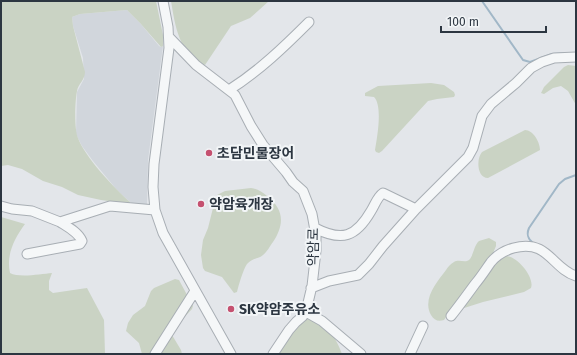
<svg xmlns="http://www.w3.org/2000/svg" width="577" height="355" viewBox="0 0 577 355" font-family="'Fira Sans','Noto Sans KR',sans-serif">
  <style>
    .built { fill: #d1d6dc }
    .green { fill: #cad3c4 }
    .lines { fill: none; stroke-linecap: round; stroke-linejoin: round }
    .stream { stroke: #a1b7c7; stroke-width: 2 }
    .minor-casing { stroke: #a8aeb4; stroke-width: 11 }
    .minor { stroke: #f5f7f8; stroke-width: 9 }
    .poi-dot { fill: #c55170; stroke: #f2f5f7; stroke-width: 1.5 }
    .labels { text-anchor: middle; stroke-width: 4; stroke-linejoin: round; paint-order: stroke }
    .poi-label { font-size: 14px; font-weight: bold; fill: #2c3641; stroke: #f2f5f7; text-anchor: start }
    .street-label { font-size: 14px; fill: #2c3641; stroke: #f2f5f7 }
  </style>
  <rect width="100%" height="100%" fill="#e3e6ea"/>
  <path class="built" d="M127,10L140,23L159,46L161,47L163,46L148,160L147,206H137L130,202L117,190L93,161L82,146L76,134L77,92L84,79L83,58L73,26L72,17L80,14Z"/>
  <path class="green" d="M1,1H156L163,35V46L161,47L140,23L127,10L80,14L72,17L73,26L85,72C85,80 78,84 77,91C75,101 74,129 78,138C85,157 114,188 130,202V204L101,200L78,195L62,187L43,181L22,169L8,165L1,166Z
    M171,1H269L250,18L231,26L205,65C179,55 175,25 171,1Z
    M568,65L576,66V105L568,91L561,86L553,88L544,94L541,93L544,87L564,67Z
    M431,83L444,85L454,92L455,95L454,97L437,99L428,101L382,151L379,153L376,152L375,150C377,138 383,106 374,97L365,96V93L378,86Z
    M525,130C533,130 540,142 540,150L488,178C477,178 476,159 482,152Z
    M251,188C258,189 262,192 267,196C285,210 284,225 273,242C270,246 267,252 263,255C259,259 252,258 247,264C243,270 239,284 237,292L234,293L222,277L205,271L203,268L201,255L203,240L208,228L214,204L217,195L225,191Z
    M1,217L25,224C14,239 6,255 10,273C19,278 41,274 52,273L49,281V290L53,293L87,288L104,320L105,354H1Z
    M489,238L496,242V246L491,258L444,320C438,322 434,320 431,315C422,299 437,282 446,270C448,267 450,264 454,262C459,259 465,263 469,260C473,257 474,245 479,241Z
    M506,256C517,256 535,277 531,288L524,292L483,302L461,309L495,263Z
    M175,279L179,280L193,306L192,309L178,324L172,335L181,350L182,354H142L139,343L126,331L128,323L133,315L145,306L151,291L154,288Z
    M306,319C326,321 336,337 342,354H275L299,323Z"/>
  <g class="lines">
    <path class="stream" d="M482,1L523,60L530,62L552,54L571,53
      M533,243C528,239 526,235 529,228L559,184L565,179L576,175"/>
    <g class="minor-casing">
      <path id="minor" d="M163,1L168,27L169,48L154,164L153,187L155,210L163,233L231,354
        M169,37L196,65L235,95L251,126L263,145L286,172L293,182L303,191L312,214L316,236V251L312,286L307,307L303,316L296,322L289,330L273,354
        M229,90C259,71 284,47 309,22
        M1,206L12,209L32,211L60,222
        M315,228C342,242 356,237 371,211C375,205 377,197 383,193L416,209L468,157L473,148L482,116L491,104L516,83L531,68L542,62L554,58L576,57
        M27,254L80,244L82,241C78,232 68,227 60,222L110,206L155,210
        M311,288L329,281L358,275L369,264L383,246L416,209
        M306,312L322,321L361,354
        M451,316C459,306 467,295 475,284C481,277 486,269 491,262C502,249 524,242 539,249C553,256 560,271 576,276
        M155,354L195,291
        M410,354L423,326"/>
    </g>
    <use href="#minor" class="minor"/>
  </g>
  <g class="poi-dot">
    <circle cx="209" cy="153" r="4"/>
    <circle cx="201" cy="204" r="4"/>
    <circle cx="231" cy="309" r="4"/>
  </g>
  <g class="labels">
    <g class="poi-label">
      <text x="217" y="158">초담민물장어</text>
      <text x="209" y="209">약암육개장</text>
      <text x="239" y="314">SK약암주유소</text>
    </g>
    <g class="street-label">
      <text transform="translate(313 247) rotate(-89)" y="5">약암로</text>
    </g>
  </g>
  <rect width="577" height="355" fill="none" stroke="#2c3641" stroke-width="4"/>
  <path d="M441 26v6h105v-6" fill="none" stroke="#2c3641" stroke-width="2"/>
  <text x="447" y="26" font-size="12" fill="#2c3641" stroke="#f2f5f7" stroke-width="3" paint-order="stroke">100 m</text>
</svg>
